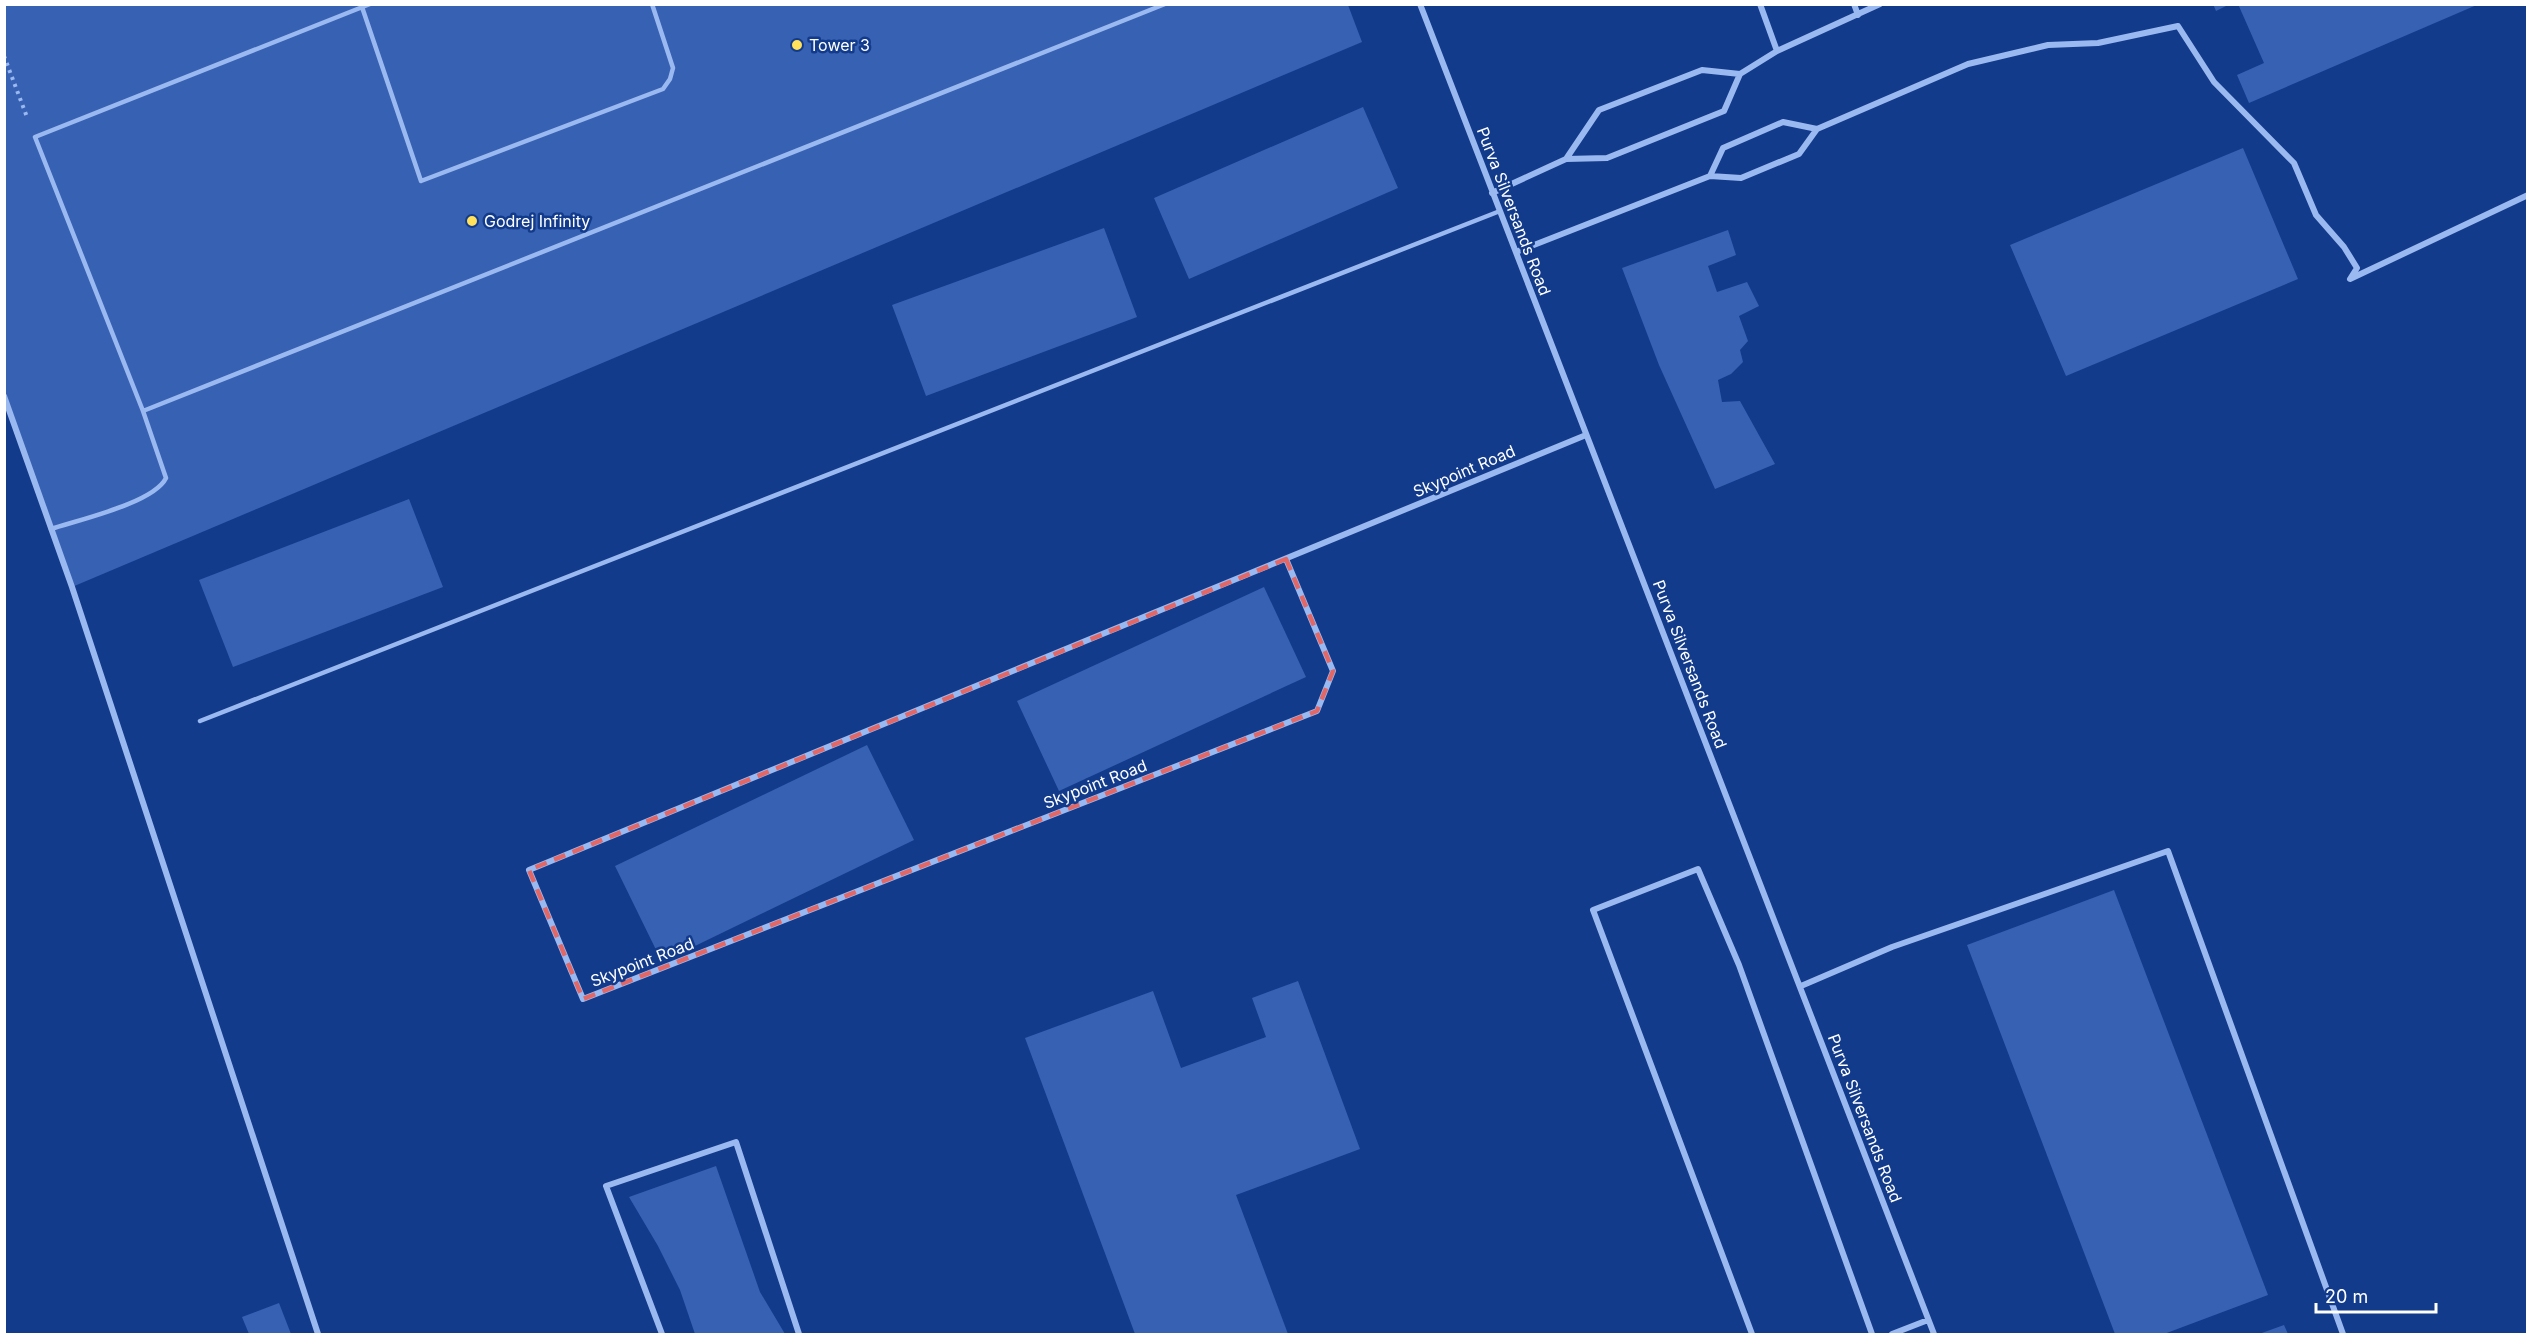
<svg xmlns="http://www.w3.org/2000/svg" width="2532" height="1339" viewBox="0 0 2532 1339" font-family="Inter,sans-serif">
  <style>
    .building { fill: #3761b3 }
    .lines { fill: none; stroke-linecap: round; stroke-linejoin: round }
    .path { stroke: #9bb9f1; stroke-width: 4; stroke-dasharray: 3 4.5; stroke-linecap: butt }
    .service { stroke: #9bb9f1; stroke-width: 4.5 }
    .minor { stroke: #9bb9f1; stroke-width: 6 }
    .marked { fill: none; stroke: #e26868; stroke-width: 4.5; stroke-dasharray: 12 8; stroke-linejoin: round }
    .poi-dot { fill: #ffe15b; stroke: #133b8c; stroke-width: 2 }
    .labels { text-anchor: middle; stroke-width: 5; stroke-linejoin: round; paint-order: stroke }
    .poi-label { font-size: 16px; fill: #fff; stroke: #133b8c; text-anchor: start }
    .street-label { font-size: 16px; fill: #fff; stroke: #133b8c }
  </style>
  <rect width="100%" height="100%" fill="#133b8c"/>
  <path class="building" d="M2213,4H2230L2216,11Z
    M2238,4H2479L2249,103L2237,75L2264,63Z
    M4,5H1348L1362,42L72,587L4,400Z
    M1363,107L1398,188L1189,279L1154,198Z
    M2243,148L2298,279L2066,376L2010,245Z
    M1104,228L1137,317L926,396L892,305Z
    M1728,230L1736,255L1708,266L1717,292L1747,282L1759,306L1739,316L1748,341L1740,350L1743,362L1731,374L1718,380L1722,402L1740,401L1775,464L1715,489L1659,365L1622,268Z
    M409,499L443,587L233,667L199,580Z
    M1264,587L1306,677L1059,791L1017,701Z
    M867,745L914,840L662,962L615,866Z
    M2114,890L2268,1295L2164,1334H2115L1967,945Z
    M1298,981L1360,1149L1236,1195L1288,1334H1135L1025,1038L1153,991L1181,1068L1266,1037L1252,998Z
    M716,1166L760,1292L785,1334H695L680,1290L658,1246L629,1197Z
    M279,1303L291,1334H249L242,1317Z
    M2284,1325L2288,1334H2259Z"/>
  <g class="lines">
    <path class="path" d="M4,56L27,117"/>
    <path class="service" d="M362,7L421,181L663,89L670,79L673,68L652,4
      M143,411L35,137L370,4
      M51,529C78,520 154,503 166,478L143,411L1165,4
      M200,721L1500,211"/>
    <path class="minor" d="M1420,4L1934,1334
      M1760,4L1777,51
      M1854,4L1858,15
      M1817,129L1968,64L2048,45L2098,43L2178,26L2214,82L2294,163L2316,215L2344,247L2357,268L2350,279L2528,195
      M1566,159L1599,110L1702,70L1740,74
      M1492,193L1566,159L1607,158L1724,111L1740,74L1777,51L1880,4
      M1516,252L1710,176L1741,178L1799,154L1817,129L1783,122L1723,148L1710,176
      M4,396L72,587L318,1334
      M1286,559L1333,671L1317,711L583,999L529,870L1586,435
      M1801,986L1892,947L2168,851L2343,1334
      M662,1334L606,1186L736,1142L799,1334
      M1752,1334L1593,910L1698,869L1739,965L1872,1334
      M1892,1334L1928,1320"/>
  </g>
  <path class="marked" d="M1286,559L1333,671L1317,711L583,999L529,870Z"/>
  <g class="poi-dot">
    <circle cx="797" cy="45" r="6"/>
    <circle cx="472" cy="221" r="6"/>
  </g>
  <g class="labels">
    <g class="poi-label">
      <text x="809" y="51">Tower 3</text>
      <text x="484" y="227">Godrej Infinity</text>
    </g>
    <g class="street-label">
      <text transform="translate(1514 211) rotate(69)" y="6">Purva Silversands Road</text>
      <text transform="translate(1464 471) rotate(-23)" y="6">Skypoint Road</text>
      <text transform="translate(1690 664) rotate(69)" y="6">Purva Silversands Road</text>
      <text transform="translate(1095 784) rotate(-21)" y="6">Skypoint Road</text>
      <text transform="translate(642 962) rotate(-21)" y="6">Skypoint Road</text>
      <text transform="translate(1865 1118) rotate(69)" y="6">Purva Silversands Road</text>
    </g>
  </g>
  <rect width="2532" height="1339" fill="none" stroke="#ffffff" stroke-width="12"/>
  <path d="M2316 1303v9h120v-9" fill="none" stroke="#ffffff" stroke-width="3"/>
  <text x="2325" y="1303" font-size="18" fill="#ffffff" stroke="#133b8c" stroke-width="4.5" paint-order="stroke">20 m</text>
</svg>
